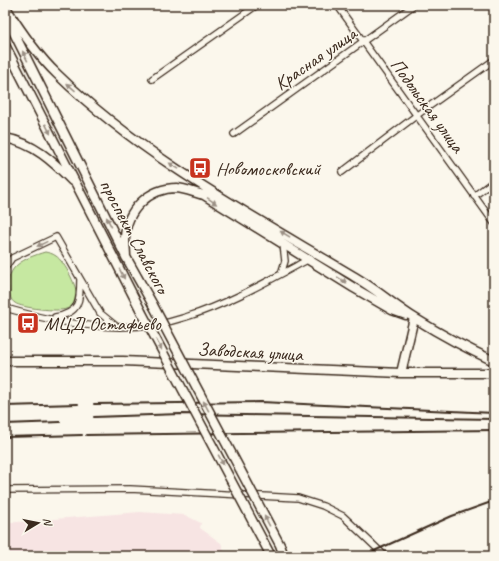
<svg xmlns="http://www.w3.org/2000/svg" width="499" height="561" viewBox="0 0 499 561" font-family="Caveat,sans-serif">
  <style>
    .built { fill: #f7e4e3 }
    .green { fill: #c6e8a1; stroke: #808960 }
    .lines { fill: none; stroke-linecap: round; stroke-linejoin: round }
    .street-casing { stroke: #3b2a1e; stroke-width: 8 }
    .secondary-casing { stroke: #3b2a1e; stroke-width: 11 }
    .street { stroke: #fbf7ec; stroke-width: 5.5 }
    .secondary { stroke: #fbf7ec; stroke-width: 8 }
    .rail { stroke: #3b2a1e; stroke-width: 2 }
    .secondary-bridge-casing { stroke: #3b2a1e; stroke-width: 11; stroke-linecap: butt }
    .secondary-bridge { stroke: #fbf7ec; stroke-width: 8 }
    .oneway { fill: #9b9085 }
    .labels { text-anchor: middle; stroke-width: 3; stroke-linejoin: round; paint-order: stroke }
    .street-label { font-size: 19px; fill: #3b2a1e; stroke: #fbf7ec }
    .poi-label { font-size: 19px; fill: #3b2a1e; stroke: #fbf7ec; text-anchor: start }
  </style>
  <rect width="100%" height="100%" fill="#fbf7ec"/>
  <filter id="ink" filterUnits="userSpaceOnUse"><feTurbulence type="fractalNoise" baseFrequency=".025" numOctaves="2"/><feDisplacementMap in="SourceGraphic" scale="8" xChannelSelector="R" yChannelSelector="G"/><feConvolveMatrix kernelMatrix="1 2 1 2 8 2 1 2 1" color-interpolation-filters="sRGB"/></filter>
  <g filter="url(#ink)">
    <path class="built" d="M140,512L185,515L201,523L200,528L221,543L226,556H5V523Z"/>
    <path class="green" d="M45,252C49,253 52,253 56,256C64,261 80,290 76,299C74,304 72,307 66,309C59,312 21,308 15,303C10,300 10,295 9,290C5,266 25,258 45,252Z"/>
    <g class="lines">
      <g class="street-casing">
        <path id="street" d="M337,5L494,223
          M152,79L257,5
          M234,134L414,5
          M342,172L417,115L494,60
          M474,196L494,181
          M5,268L12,258L56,237L100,313L116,326
          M281,274L285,261L283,244
          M5,302L9,309C64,325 130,336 186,317C228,304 270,280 309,259
          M55,317C80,313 80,301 80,279
          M5,490L130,489L298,498L323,506L343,516L385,556"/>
      </g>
      <g class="secondary-casing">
        <path id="secondary" d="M5,6C20,30 36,54 57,74C143,158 253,216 355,277C377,290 395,306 416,319C440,334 468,349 494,361
          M5,15L126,257L153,305
          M5,45L141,311
          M5,138C33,143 53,161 72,181
          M126,257C126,251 125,244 125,238C126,210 149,188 177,188C186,189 195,193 204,195L354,288L392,310L406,315
          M5,361H123L401,373H494
          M401,373L414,318"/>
      </g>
      <use href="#street" class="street"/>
      <use href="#secondary" class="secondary"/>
      <path class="rail" d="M94,404L261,402L494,413
        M5,406L78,404
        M94,417L180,414L494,419
        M5,424L60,422
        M86,435L494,430
        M5,437L82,435
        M363,556L452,516L494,501"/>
      <g class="secondary-bridge-casing">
        <path id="secondary-bridge" d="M153,305L280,545L284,556
          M141,311L271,556"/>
      </g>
      <use href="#secondary-bridge" class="secondary-bridge"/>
    </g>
    <defs><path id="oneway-solid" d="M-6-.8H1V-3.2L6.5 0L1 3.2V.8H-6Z"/></defs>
    <g class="oneway">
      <use href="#oneway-solid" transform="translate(25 56) rotate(-117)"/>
      <use href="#oneway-solid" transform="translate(71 87) rotate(-139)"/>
      <use href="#oneway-solid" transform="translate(48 129) rotate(63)"/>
      <use href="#oneway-solid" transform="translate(174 166) rotate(-148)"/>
      <use href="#oneway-solid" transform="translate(212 201) rotate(34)"/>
      <use href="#oneway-solid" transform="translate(109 222) rotate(-117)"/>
      <use href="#oneway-solid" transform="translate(285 234) rotate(-149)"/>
      <use href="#oneway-solid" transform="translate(42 244) rotate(154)"/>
      <use href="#oneway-solid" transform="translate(122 274) rotate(63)"/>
      <use href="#oneway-solid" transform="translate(342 280) rotate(32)"/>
      <use href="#oneway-solid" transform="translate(159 345) rotate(62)"/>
      <use href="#oneway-solid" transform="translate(206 406) rotate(-118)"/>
      <use href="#oneway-solid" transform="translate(221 460) rotate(62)"/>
      <use href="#oneway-solid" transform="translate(267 521) rotate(-118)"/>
    </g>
  </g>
  <defs>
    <g id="bus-square" transform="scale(1.15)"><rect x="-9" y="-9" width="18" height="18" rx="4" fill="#c8321e" stroke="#fbf7ec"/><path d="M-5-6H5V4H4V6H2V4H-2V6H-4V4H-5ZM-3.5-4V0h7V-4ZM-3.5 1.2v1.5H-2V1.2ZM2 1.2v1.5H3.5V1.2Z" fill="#fff"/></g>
  </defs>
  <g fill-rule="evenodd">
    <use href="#bus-square" x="200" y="168"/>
    <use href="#bus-square" x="28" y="323"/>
  </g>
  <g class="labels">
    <g class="street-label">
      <text transform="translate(315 58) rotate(-35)" y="7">Красная улица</text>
      <text transform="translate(428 105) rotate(54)" y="7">Подольская улица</text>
      <text transform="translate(135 236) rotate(62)" y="7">проспект Славского</text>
      <text transform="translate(250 351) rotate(3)" y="7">Заводская улица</text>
    </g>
    <g class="poi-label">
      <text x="216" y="175">Новомосковский</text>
      <text x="44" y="330">МЦД Остафьево</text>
    </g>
  </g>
  <rect width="499" height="561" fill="none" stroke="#fbf7ec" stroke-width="20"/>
  <rect x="10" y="10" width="479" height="541" fill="none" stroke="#3b2a1e" stroke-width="1.5" filter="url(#ink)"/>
  <g transform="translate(38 523) rotate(80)" stroke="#fbf7ec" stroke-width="3" paint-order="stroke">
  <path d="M0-3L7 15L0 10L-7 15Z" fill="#3b2a1e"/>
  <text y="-6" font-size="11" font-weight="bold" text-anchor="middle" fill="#3b2a1e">N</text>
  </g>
</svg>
